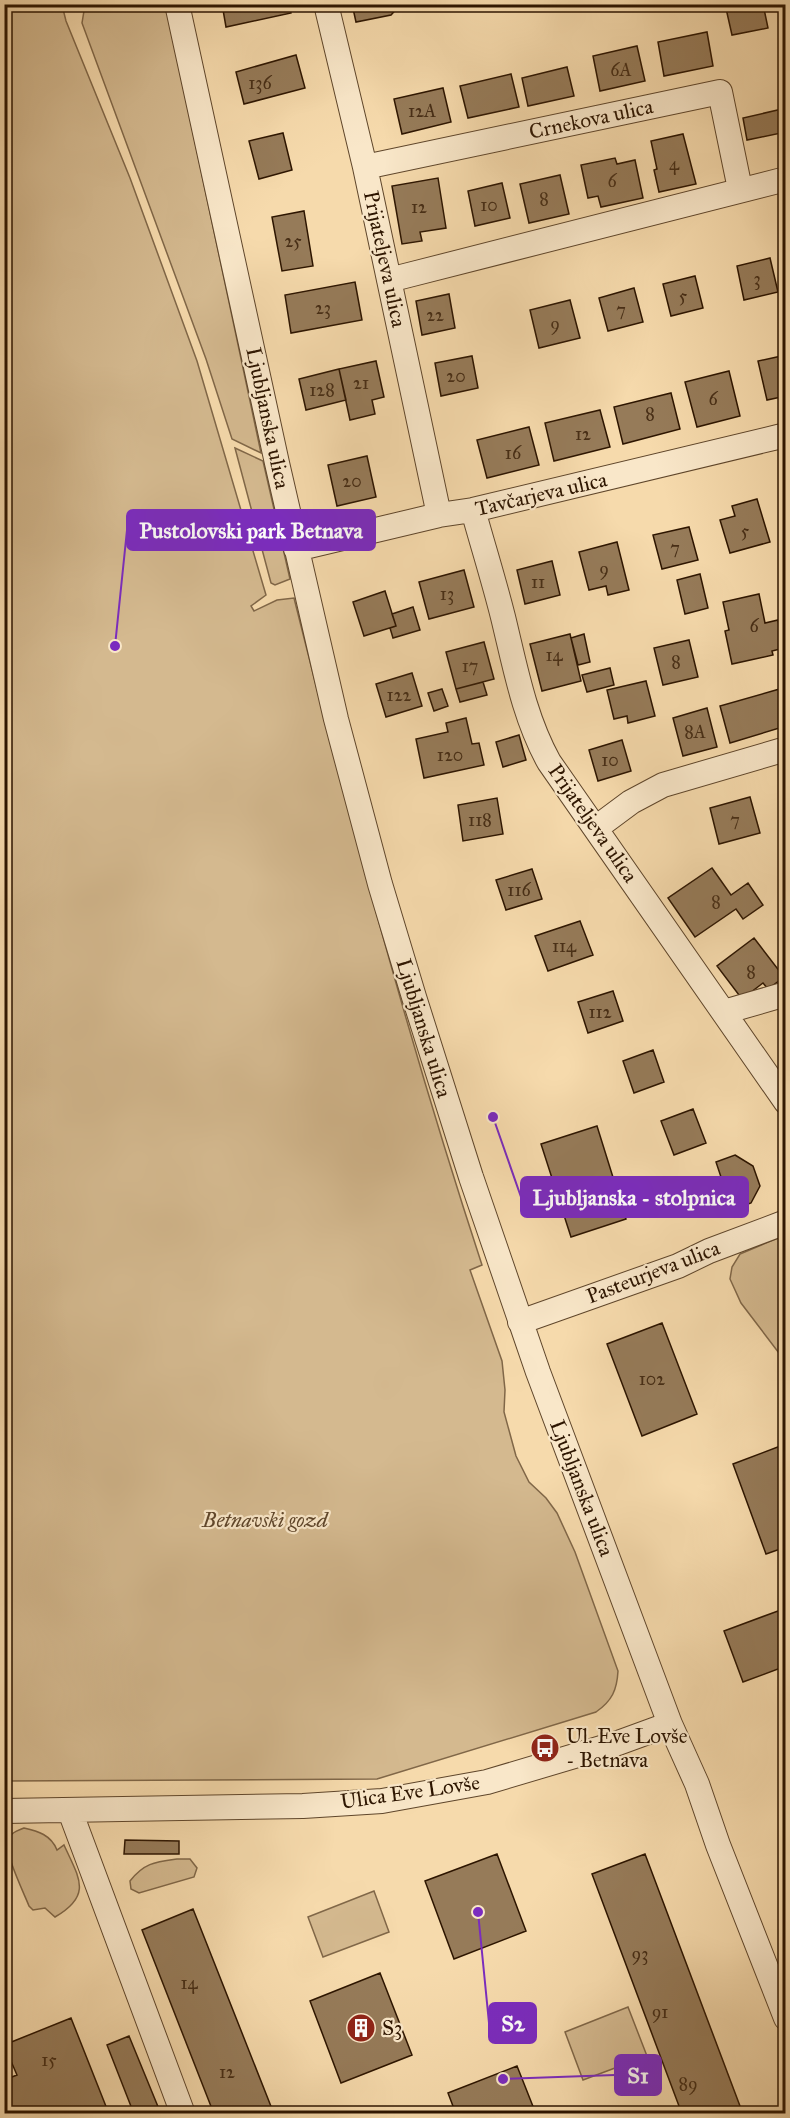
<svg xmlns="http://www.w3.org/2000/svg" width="790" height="2118" viewBox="0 0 790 2118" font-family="'IM FELL Great Primer',serif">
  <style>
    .green { fill: #d4b98f; stroke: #806748; stroke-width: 1.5 }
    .building { fill: #967b59; stroke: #2d1500; stroke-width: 1.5 }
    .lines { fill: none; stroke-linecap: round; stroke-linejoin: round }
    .minor-casing { stroke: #5f462b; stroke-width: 26 }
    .minor { stroke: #f9e7c9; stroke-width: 24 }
    .labels { text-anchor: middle; stroke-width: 4.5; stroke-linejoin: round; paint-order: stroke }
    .number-label { font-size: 18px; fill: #472e16 }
    .street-label { font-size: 21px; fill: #2d1500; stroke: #f9e7c9 }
    .park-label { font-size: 21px; font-style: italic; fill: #5f462b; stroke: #f9e7c9 }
    .poi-label { font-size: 21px; fill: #2d1500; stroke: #f9e7c9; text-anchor: start }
    .leader { fill: none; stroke: #7b2cbf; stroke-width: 2 }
    .callout-dot { fill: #7b2cbf; stroke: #f9e7c9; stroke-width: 2 }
    .callout { fill: #7b2cbf; stroke: #7b2cbf; stroke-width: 2 }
    .callout-label { font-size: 22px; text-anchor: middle; font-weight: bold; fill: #fff }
  </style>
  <rect width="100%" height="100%" fill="#f6daac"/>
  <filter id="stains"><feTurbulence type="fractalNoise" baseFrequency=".00333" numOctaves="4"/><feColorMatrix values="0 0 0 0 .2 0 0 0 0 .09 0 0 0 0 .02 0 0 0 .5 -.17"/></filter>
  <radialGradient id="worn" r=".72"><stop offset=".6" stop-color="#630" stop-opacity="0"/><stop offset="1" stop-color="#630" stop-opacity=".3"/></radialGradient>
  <path class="green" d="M4,5H62L66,21L130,178L197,361L266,595L251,606L254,611L277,600L294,598C350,822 410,1046 482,1265L470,1270L502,1361L505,1390L504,1412L516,1456L529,1482L546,1498L557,1513L575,1552L618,1671C617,1690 612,1701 596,1712L377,1779L5,1781Z
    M85,5H166L261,453L232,439L206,359L82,23Z
    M235,448L263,461L290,579L275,585L271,583Z
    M785,1235V1361L741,1303L730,1279L732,1267L740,1254Z
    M24,1828C38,1831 51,1835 57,1850L64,1845C79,1878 93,1895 55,1917L45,1908L33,1910L29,1906C24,1893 3,1851 8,1839C12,1832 17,1831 24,1828Z
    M177,1859H190L197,1868L194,1877L139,1893L131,1889L130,1881C144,1863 155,1862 177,1859Z
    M374,1891L389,1932L323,1957L308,1917Z
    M628,2007L647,2056L583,2080L565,2032Z"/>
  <path class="building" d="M222,4H289L291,13L226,27Z
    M352,4H401L391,15L356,22Z
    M725,4H763L768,28L732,35Z
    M707,32L713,66L664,76L658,42Z
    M637,46L645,81L600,91L593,56Z
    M296,55L305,88L244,104L236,72Z
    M567,67L574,96L528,106L522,78Z
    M511,74L519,107L468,118L460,86Z
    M443,88L451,122L402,134L394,99Z
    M786,95V132L747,140L743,118L782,109L779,97Z
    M283,133L292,170L259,179L249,141Z
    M683,134L696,184L659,192L654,170L657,169L651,141Z
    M615,158L617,164L635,160L643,198L601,207L598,196L588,198L581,165Z
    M560,175L569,214L529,223L520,184Z
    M438,178L446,228L420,232L422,241L402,244L392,186Z
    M502,183L510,218L475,226L468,191Z
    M304,211L313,266L282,271L272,217Z
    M770,258L778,292L744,300L737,266Z
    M695,276L703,308L671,316L663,284Z
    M355,282L362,320L291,333L285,295Z
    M634,288L643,322L608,331L599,298Z
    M449,294L455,328L422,335L416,301Z
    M570,300L580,338L539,348L530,310Z
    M786,355V396L767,400L758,361Z
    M472,356L478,388L441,396L435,363Z
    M376,361L384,397L372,400L375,414L350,420L339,369Z
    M339,369L346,400L306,410L299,379Z
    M729,371L740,416L697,427L685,382Z
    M671,393L680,429L623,444L614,407Z
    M600,410L610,447L554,461L545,423Z
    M529,427L539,465L487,478L477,440Z
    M367,456L376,497L337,506L328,465Z
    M757,499L770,542L730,553L720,520L735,516L732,506Z
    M689,527L698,560L662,569L653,535Z
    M617,542L629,590L608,595L606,586L589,590L579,552Z
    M552,561L560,595L525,604L517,570Z
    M464,570L474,607L429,619L419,582Z
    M700,574L708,608L685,614L677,580Z
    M385,591L396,626L364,636L353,602Z
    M759,594L765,623L778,620L784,648L772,651L773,655L732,664L725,631L729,630L723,602Z
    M413,607L420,630L393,638L390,628L396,626L392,614Z
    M570,634L581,681L542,691L530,644Z
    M584,634L590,662L578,665L571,638Z
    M689,640L698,677L663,685L654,648Z
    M484,642L494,679L456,689L446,652Z
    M610,668L614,685L587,692L582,675Z
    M412,673L422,706L386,717L376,684Z
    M646,681L655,716L628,723L627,716L614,719L607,690Z
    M483,682L487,695L460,702L456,689Z
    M783,688L786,697V726L730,743L720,706Z
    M442,689L448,706L434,711L428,693Z
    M707,708L717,747L683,756L673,718Z
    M466,718L472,744L479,743L484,765L424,778L416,739L448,732L446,723Z
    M519,735L526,760L503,767L496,742Z
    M622,740L631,771L598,781L589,750Z
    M750,797L760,833L719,844L710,808Z
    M497,798L503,834L463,841L458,805Z
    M712,868L731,895L748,883L763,905L743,919L736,909L695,937L668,898Z
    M532,869L542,899L506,910L496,880Z
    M580,921L593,955L548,971L535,936Z
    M754,938L784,977L768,989L763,983L742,999L717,966Z
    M613,991L623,1021L588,1033L578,1002Z
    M653,1050L664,1082L634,1093L623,1061Z
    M693,1109L706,1143L674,1155L661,1121Z
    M597,1126L626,1219L571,1237L541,1144Z
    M735,1155L753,1166L760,1186L751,1203L713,1217L701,1184L721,1177L716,1162Z
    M662,1323L697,1414L642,1436L607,1344Z
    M783,1445L786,1452V1547L766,1554L733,1464Z
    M786,1608V1666L743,1682L724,1631Z
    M125,1840L179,1841V1854H124Z
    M497,1854L526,1931L454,1959L425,1881Z
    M645,1854L743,2114H682L592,1874Z
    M193,1909L274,2114H214L142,1930Z
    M380,1973L412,2055L341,2083L310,2001Z
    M71,2018L109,2114H4V2080L17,2075L4,2045Z
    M129,2036L161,2114H134L107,2045Z
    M517,2066L536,2114H456L448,2093Z"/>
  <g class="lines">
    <g class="minor-casing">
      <path id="minor" d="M177,4L277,463L336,719L380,884L414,997L471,1177L538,1372L670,1724L697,1784L718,1845L786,2018
        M326,4L365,167L439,515
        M365,167L720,92L740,189
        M389,280L786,179
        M473,510C483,546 494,581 503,617C515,666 524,717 549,762L786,1102
        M296,549L439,515L473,510L786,435
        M596,828L631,802L663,785L786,749
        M724,1012L786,994
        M520,1322L678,1266L709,1251L786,1222
        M4,1811L303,1806L382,1801L487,1782L618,1743L670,1724
        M70,1811L183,2114"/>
    </g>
    <use href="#minor" class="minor"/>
  </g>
  <defs>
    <g id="bus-disc" transform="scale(1.5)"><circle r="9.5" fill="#8f2418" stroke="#f9e7c9"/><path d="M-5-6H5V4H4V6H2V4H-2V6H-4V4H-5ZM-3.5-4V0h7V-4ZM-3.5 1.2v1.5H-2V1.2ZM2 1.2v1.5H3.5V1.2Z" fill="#fff"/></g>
    <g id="building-disc" transform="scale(1.5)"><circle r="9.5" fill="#8f2418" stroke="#f9e7c9"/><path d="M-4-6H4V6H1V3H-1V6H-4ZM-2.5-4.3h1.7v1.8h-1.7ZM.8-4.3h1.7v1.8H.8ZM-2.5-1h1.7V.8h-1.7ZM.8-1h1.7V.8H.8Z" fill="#fff"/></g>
  </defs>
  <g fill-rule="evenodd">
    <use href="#bus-disc" x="545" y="1748"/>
    <use href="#building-disc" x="361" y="2028"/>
  </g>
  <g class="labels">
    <g class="number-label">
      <text x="621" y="76">6A</text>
      <text x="260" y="89">136</text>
      <text x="422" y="117">12A</text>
      <text x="674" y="170">4</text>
      <text x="612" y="187">6</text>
      <text x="544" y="205">8</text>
      <text x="489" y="211">10</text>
      <text x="419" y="213">12</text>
      <text x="293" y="247">25</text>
      <text x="757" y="285">3</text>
      <text x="683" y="302">5</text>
      <text x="323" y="314">23</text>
      <text x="621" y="316">7</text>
      <text x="435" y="321">22</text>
      <text x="555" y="330">9</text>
      <text x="456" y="382">20</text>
      <text x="361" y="389">21</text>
      <text x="322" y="396">128</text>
      <text x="713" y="405">6</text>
      <text x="650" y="420">8</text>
      <text x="583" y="440">12</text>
      <text x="513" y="459">16</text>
      <text x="352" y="487">20</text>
      <text x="745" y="537">5</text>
      <text x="675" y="554">7</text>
      <text x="604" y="575">9</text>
      <text x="538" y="588">11</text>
      <text x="447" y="600">13</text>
      <text x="754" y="632">6</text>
      <text x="554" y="661">14</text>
      <text x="676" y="668">8</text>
      <text x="470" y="672">17</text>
      <text x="399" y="701">122</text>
      <text x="695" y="738">8A</text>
      <text x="450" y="761">120</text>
      <text x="610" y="766">10</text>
      <text x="480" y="826">118</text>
      <text x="735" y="826">7</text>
      <text x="519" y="896">116</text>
      <text x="716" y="908">8</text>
      <text x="564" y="952">114</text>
      <text x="751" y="978">8</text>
      <text x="600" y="1018">112</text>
      <text x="652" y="1385">102</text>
      <text x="640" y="1960">93</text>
      <text x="189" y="1989">14</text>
      <text x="660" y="2018">91</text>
      <text x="49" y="2066">15</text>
      <text x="227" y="2078">12</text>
      <text x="688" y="2090">89</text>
    </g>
    <g class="street-label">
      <text transform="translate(591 119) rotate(-12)" y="7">Crnekova ulica</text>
      <text transform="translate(385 259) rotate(78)" y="7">Prijateljeva ulica</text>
      <text transform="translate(268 418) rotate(78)" y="7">Ljubljanska ulica</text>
      <text transform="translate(541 494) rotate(-13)" y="7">Tavčarjeva ulica</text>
      <text transform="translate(593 823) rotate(55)" y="7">Prijateljeva ulica</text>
      <text transform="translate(424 1028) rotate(73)" y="7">Ljubljanska ulica</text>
      <text transform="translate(653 1272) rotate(-21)" y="7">Pasteurjeva ulica</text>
      <text transform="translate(582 1488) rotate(69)" y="7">Ljubljanska ulica</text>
      <text transform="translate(410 1792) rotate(-8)" y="7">Ulica Eve Lovše</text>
    </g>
    <g class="park-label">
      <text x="265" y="1527">Betnavski gozd</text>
    </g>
    <g class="poi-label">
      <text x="566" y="1743">Ul. Eve Lovše<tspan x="566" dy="24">- Betnava</tspan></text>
      <text x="382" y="2035">S3</text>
    </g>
  </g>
  <path class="leader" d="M115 646L127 530M493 1117L521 1197M478 1912L489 2023M503 2079L615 2075"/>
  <g class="callout-dot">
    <circle cx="115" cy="646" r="6"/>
    <circle cx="493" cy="1117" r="6"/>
    <circle cx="478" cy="1912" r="6"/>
    <circle cx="503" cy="2079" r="6"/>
  </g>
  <g class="callout">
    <rect x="127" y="510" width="248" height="40" rx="6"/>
    <rect x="521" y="1177" width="227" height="40" rx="6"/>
    <rect x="489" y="2003" width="47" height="40" rx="6"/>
    <rect x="615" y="2055" width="46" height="40" rx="6"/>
  </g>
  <g class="callout-label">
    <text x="251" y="538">Pustolovski park Betnava</text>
    <text x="634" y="1205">Ljubljanska - stolpnica</text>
    <text x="513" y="2031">S2</text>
    <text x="638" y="2083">S1</text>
  </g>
  <rect width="790" height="2118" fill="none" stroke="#f6daac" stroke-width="24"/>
  <rect x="6" y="6" width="778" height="2106" fill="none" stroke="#2d1500" stroke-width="3"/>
  <rect x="12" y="12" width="766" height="2094" fill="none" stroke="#2d1500" stroke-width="1.5"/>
  <rect width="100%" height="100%" filter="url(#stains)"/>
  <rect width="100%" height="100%" fill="url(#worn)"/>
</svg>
